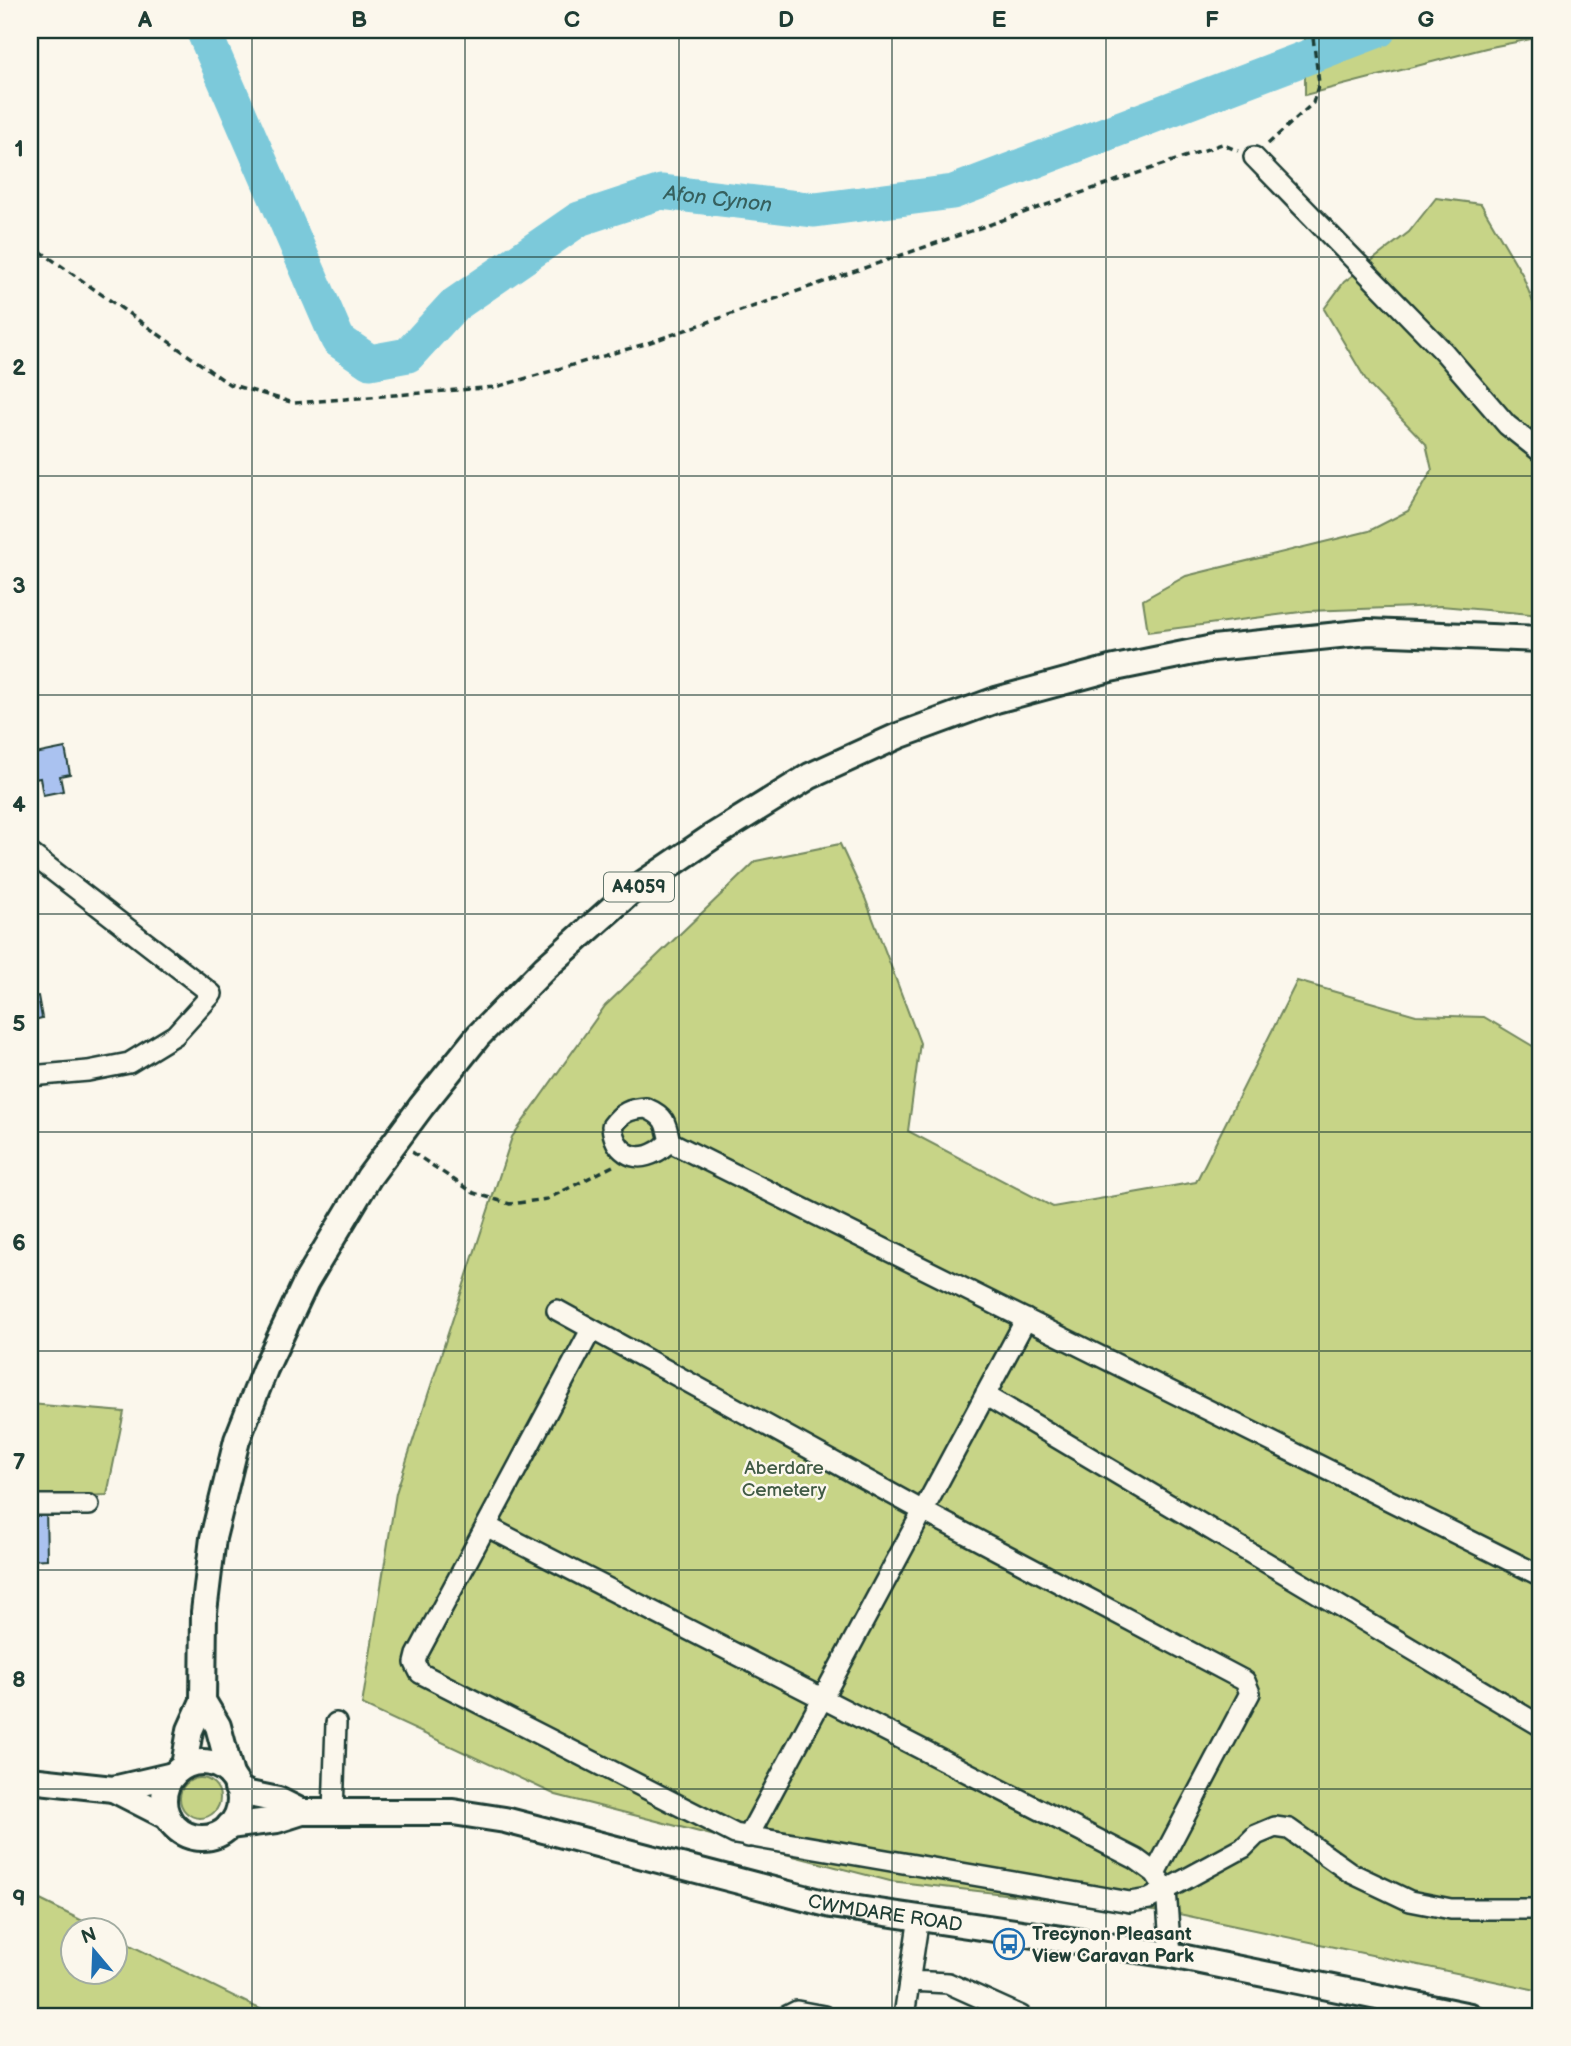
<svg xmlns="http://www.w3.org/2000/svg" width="1571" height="2046" viewBox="0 0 1571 2046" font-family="'Balsamiq Sans',sans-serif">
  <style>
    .green { fill: #c7d487; stroke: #73885e; stroke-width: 2 }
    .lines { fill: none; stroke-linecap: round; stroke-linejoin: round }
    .river { stroke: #7cc9da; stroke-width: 35 }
    .building { fill: #aac2f0; stroke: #1f3d34; stroke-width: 2 }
    .minor-casing { stroke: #1f3d34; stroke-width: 24 }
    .major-casing { stroke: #1f3d34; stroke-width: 30 }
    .path { stroke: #1f3d34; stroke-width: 3.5; stroke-dasharray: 7 5; stroke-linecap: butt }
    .minor { stroke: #fbf7ec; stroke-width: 19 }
    .major { stroke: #fbf7ec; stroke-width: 24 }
    .grid { fill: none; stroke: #1f3d34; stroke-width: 2; stroke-opacity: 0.55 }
    .labels { text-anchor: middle; stroke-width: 5; stroke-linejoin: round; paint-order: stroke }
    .shield { fill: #fbf7ec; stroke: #61756b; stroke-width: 2 }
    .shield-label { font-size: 18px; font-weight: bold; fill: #1f3d34 }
    .park-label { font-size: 19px; fill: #415b45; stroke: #fbf7ec }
    .street-label { font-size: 19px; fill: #1f3d34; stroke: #fbf7ec }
    .poi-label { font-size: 19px; font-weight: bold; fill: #1f3d34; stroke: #fbf7ec; text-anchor: start }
    .water-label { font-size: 21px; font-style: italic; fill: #36605e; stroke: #fbf7ec }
    .neatline { fill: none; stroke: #1f3d34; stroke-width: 2.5 }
    .grid-label { font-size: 23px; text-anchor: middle; font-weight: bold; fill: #1f3d34 }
  </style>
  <rect width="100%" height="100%" fill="#fbf7ec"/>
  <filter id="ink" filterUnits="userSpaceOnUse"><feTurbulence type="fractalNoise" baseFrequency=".0143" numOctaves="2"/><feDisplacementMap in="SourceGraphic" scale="14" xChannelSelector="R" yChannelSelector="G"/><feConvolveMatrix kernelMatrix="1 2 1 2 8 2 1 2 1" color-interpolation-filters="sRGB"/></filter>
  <g filter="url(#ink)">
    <path class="green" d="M1310,30H1541V37L1486,48L1305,95V32Z
      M1436,198L1481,204L1522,274L1541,323V615L1441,606L1308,611L1148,632L1143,600L1186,576L1369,531L1408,511L1432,470L1426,444L1369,385L1324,309L1344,282L1409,232Z
      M840,844L865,898L920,1043L908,1131L1053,1207L1196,1182L1297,981L1416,1015L1484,1017L1541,1051V1991L1179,1914L890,1881L556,1795L362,1705L396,1493L512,1137L605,1006L756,861Z
      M30,1404L124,1412L107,1495L30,1498Z
      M180 1798a20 20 0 1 1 40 0a20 20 0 1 1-40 0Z
      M30,1895L101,1930H74V1972H116V1938L274,2016H30Z"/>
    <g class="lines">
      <path class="river" id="s1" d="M203,30L338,340L370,362L408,355L453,306L579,219L661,192L815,210L953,192L1379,30"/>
    </g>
    <path class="building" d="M65,748L70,774L60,776L63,791L43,795L40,778L30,780V755Z
      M38,996L42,1018L30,1021V997Z
      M30,1507H46L47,1559L30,1560Z
      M30,1566H32L34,1618H30Z"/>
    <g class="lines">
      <g class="minor-casing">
        <path id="minor" d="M1254,157L1444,352L1507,425L1541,452
          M30,853L212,994L175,1035L129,1063L88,1071L30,1076
          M646,1108C665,1116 666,1122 670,1142C665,1145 661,1150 656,1152C632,1165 614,1149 612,1126C622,1112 630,1109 646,1108Z
          M670,1142L1541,1576
          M557,1310L923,1511L1245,1681L1250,1693L1155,1873
          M591,1330L417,1655L415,1663L420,1673L735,1834L1130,1902L1149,1899L1243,1848L1256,1835L1275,1827L1289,1829L1351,1873L1410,1901L1451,1909H1541
          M985,1395L1541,1726
          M30,1505H89
          M486,1526L1136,1859L1155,1873L1166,1890L1171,1955
          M333,1813L336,1723
          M748,1837L1026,1319
          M910,1981L948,1983L1021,2016
          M787,2016L797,2011L824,2016
          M904,2016L919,1917"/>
      </g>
      <g class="major-casing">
        <g id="major">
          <path d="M203,1701L218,1726L231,1775"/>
          <circle cx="202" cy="1800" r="38"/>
          <path d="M184,1766L190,1730L203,1701L204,1612L213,1538L237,1440L265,1369L306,1282L369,1177L421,1107L478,1036L545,968L629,893L713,836L810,776L898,736L996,700L1110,669L1213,648L1368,632L1541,639"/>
          <path d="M30,1780L113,1789L173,1775"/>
          <path d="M237,1788L249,1794L278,1800L302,1812"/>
          <path d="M113,1789L168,1817"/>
          <path id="s2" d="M229,1826L277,1820L302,1812H453L505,1820L831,1905L1171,1955L1470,2016"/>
        </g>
      </g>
      <path class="path" d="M1268,144L1313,103L1319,83L1312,30
        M30,244L229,384L294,403L496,387L645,344L1222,144L1238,151
        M412,1152L474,1193L510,1204L547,1199L613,1166"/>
      <use href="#minor" class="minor"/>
      <use href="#major" class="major"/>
    </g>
  </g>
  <path class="grid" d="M252,30V2016M465,30V2016M679,30V2016M892,30V2016M1106,30V2016M1319,30V2016M30,257H1541M30,476H1541M30,695H1541M30,914H1541M30,1132H1541M30,1351H1541M30,1570H1541M30,1789H1541"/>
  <defs>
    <g id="bus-ring" transform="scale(1.575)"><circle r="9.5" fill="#fbf7ec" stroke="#1f6fb2" stroke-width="1.5"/><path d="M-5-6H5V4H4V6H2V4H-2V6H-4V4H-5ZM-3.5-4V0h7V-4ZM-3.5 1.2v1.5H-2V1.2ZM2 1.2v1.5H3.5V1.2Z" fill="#1f6fb2"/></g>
  </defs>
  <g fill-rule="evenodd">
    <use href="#bus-ring" x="1009" y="1944"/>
  </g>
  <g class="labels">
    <rect class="shield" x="604" y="872.5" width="70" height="29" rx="5"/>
    <g class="shield-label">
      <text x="639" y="893">A4059</text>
    </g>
    <g class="park-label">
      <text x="784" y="1474">Aberdare<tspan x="784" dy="22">Cemetery</tspan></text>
    </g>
    <g class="street-label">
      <text dy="7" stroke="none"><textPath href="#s2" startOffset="670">CWMDARE ROAD</textPath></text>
    </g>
    <g class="poi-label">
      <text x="1032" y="1940">Trecynon Pleasant<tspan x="1032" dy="22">View Caravan Park</tspan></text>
    </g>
    <g class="water-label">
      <text dy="7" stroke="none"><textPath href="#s1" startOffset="779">Afon Cynon</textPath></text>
    </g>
  </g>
  <rect width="1571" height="2046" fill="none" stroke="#fbf7ec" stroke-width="77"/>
  <g transform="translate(94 1951) rotate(341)"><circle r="33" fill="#fbf7ec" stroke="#a3ada2" stroke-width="2"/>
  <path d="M0-5L12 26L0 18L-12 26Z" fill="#1f6fb2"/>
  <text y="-10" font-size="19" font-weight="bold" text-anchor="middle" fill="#1f3d34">N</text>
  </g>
  <rect x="38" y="38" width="1494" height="1970" class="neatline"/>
  <g class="grid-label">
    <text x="145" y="27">A</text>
    <text x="359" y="27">B</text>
    <text x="572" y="27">C</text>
    <text x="786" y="27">D</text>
    <text x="999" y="27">E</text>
    <text x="1212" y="27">F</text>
    <text x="1426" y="27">G</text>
    <text x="19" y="156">1</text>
    <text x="19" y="375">2</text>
    <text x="19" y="593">3</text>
    <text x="19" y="812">4</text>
    <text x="19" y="1031">5</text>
    <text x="19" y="1250">6</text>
    <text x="19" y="1469">7</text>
    <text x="19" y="1687">8</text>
    <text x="19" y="1906">9</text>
  </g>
</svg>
